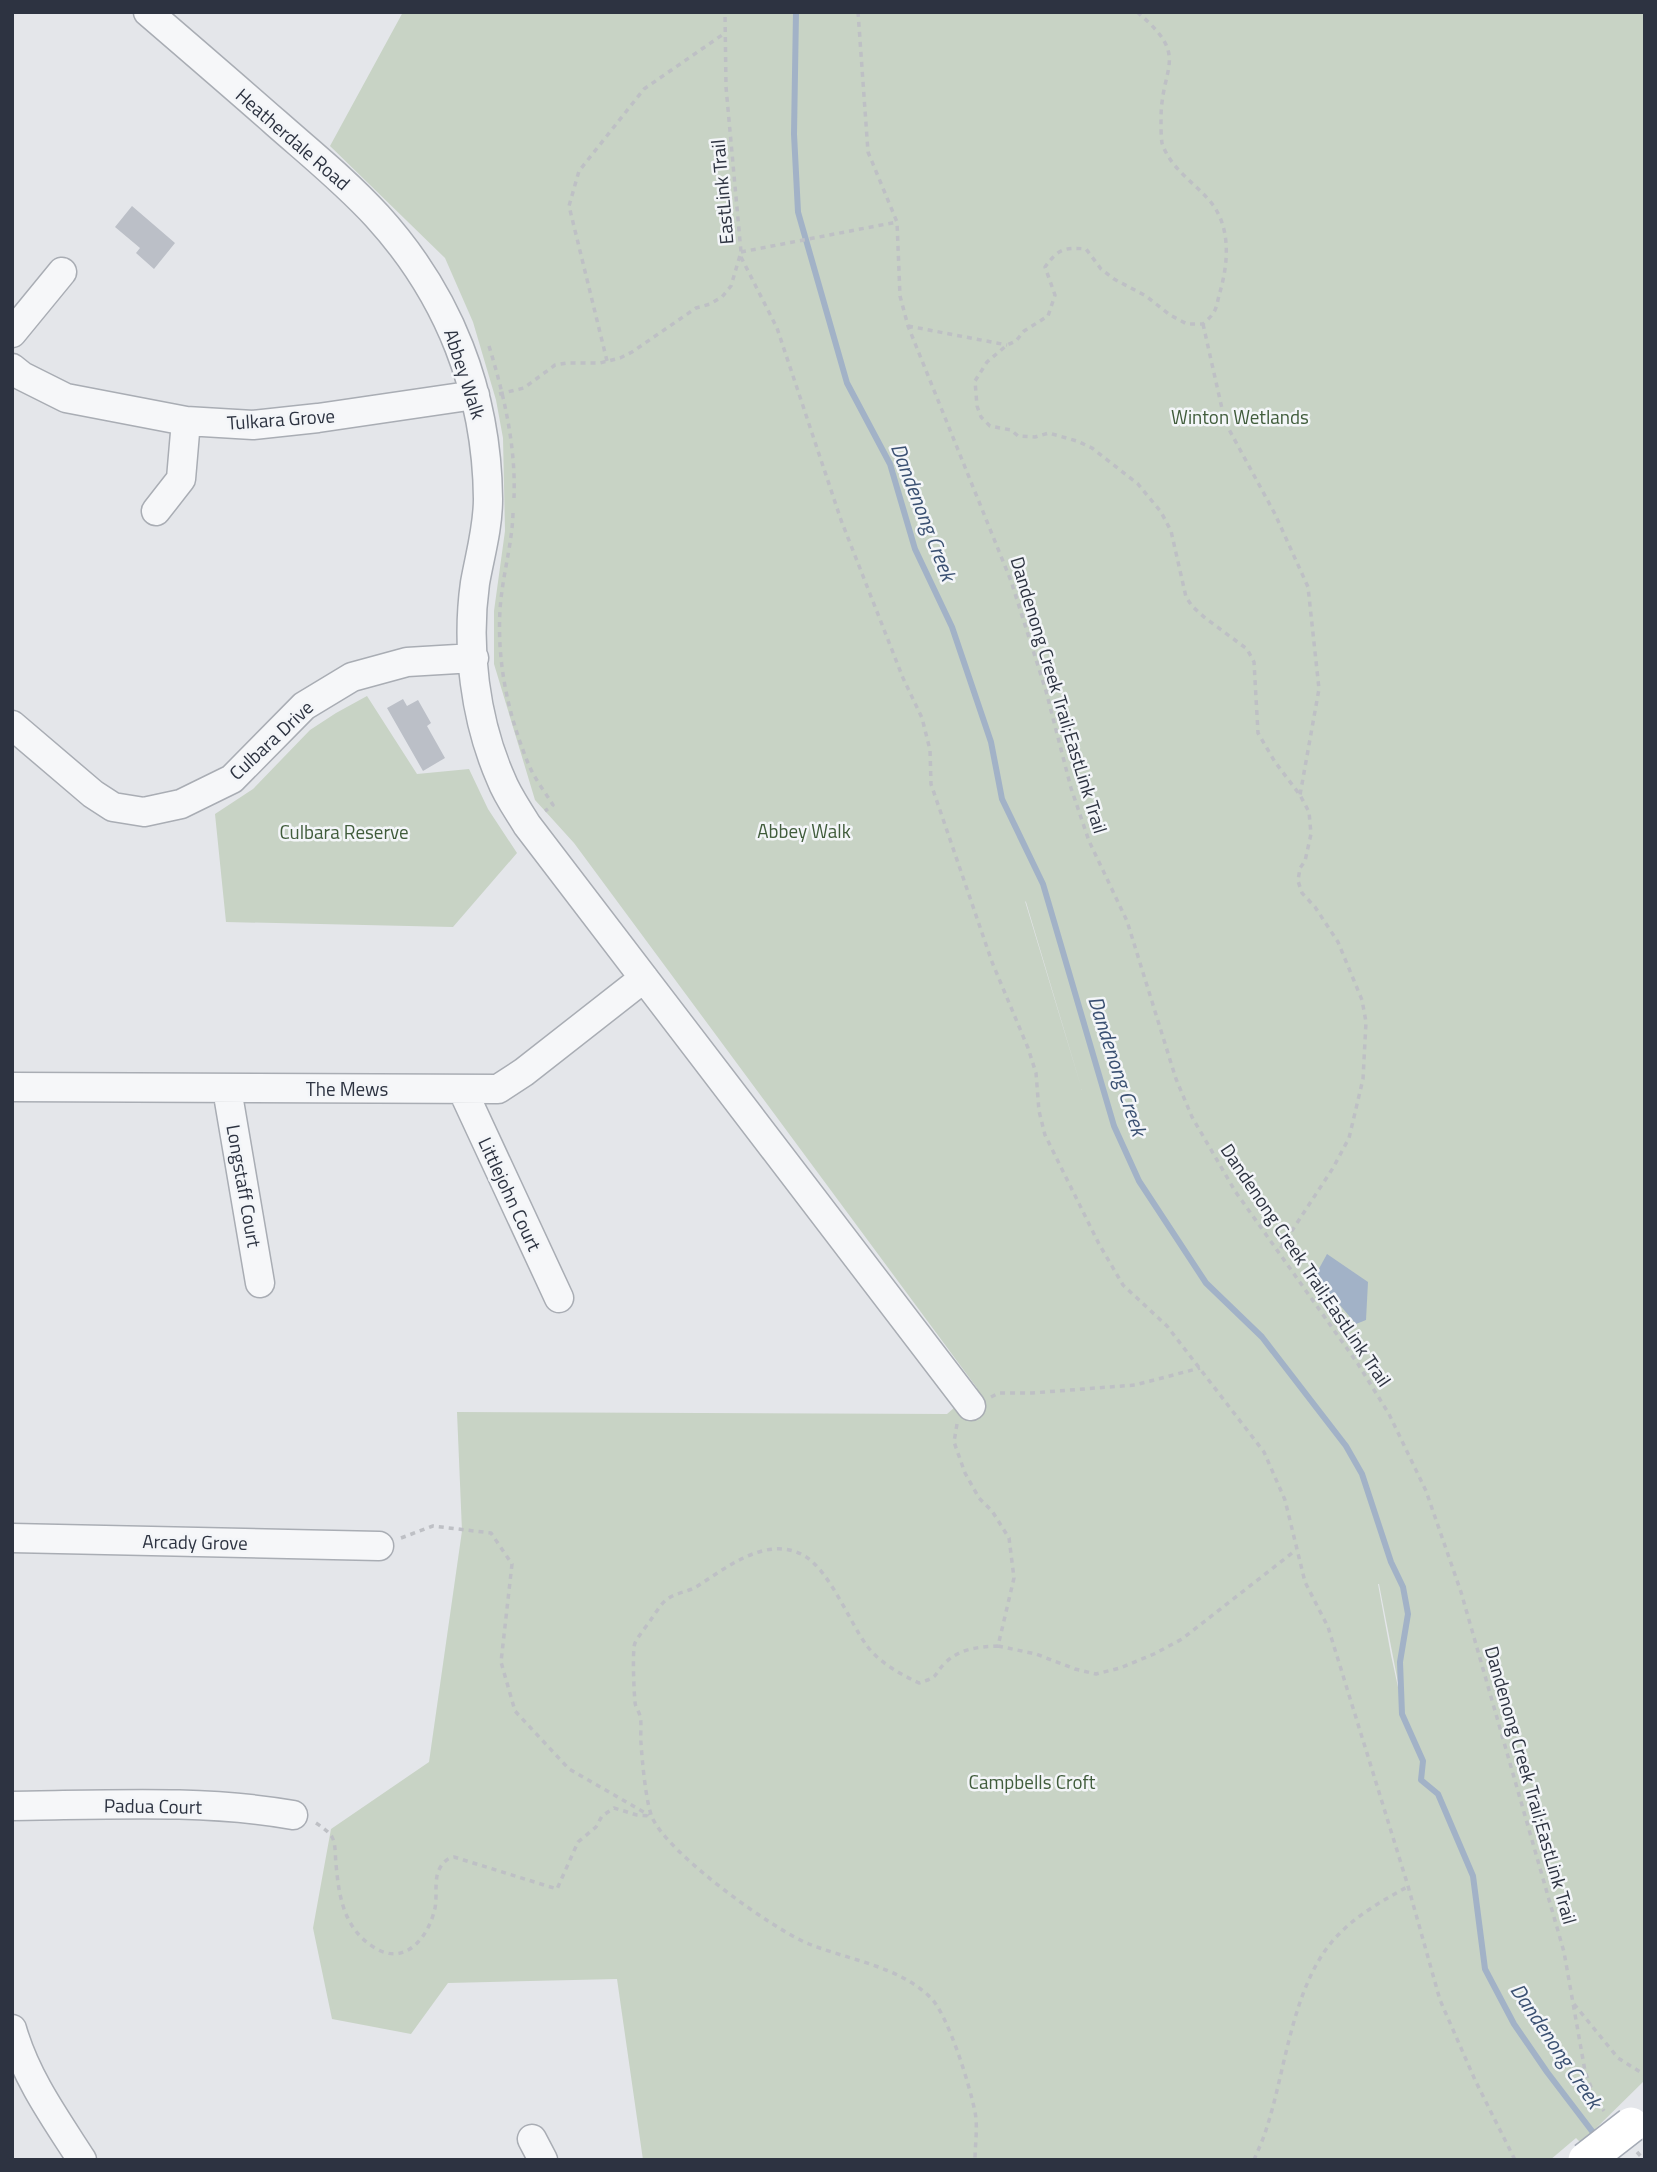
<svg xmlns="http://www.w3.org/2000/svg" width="1657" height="2172" viewBox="0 0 1657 2172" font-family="'Titillium Web',sans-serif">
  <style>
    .green { fill: #c8d3c5; fill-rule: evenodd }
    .water { fill: #a2b2c7 }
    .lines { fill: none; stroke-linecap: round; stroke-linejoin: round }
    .stream { stroke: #a2b2c7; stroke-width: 6 }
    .building { fill: #bbbfc7 }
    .minor-casing { stroke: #a9adb4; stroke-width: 31 }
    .path { stroke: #bec0c5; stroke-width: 3.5; stroke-dasharray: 5 5; stroke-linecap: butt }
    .minor { stroke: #f6f7f9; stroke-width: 28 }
    .major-bridge-casing { stroke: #a4aab5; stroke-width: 38; stroke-linecap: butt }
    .major-bridge { stroke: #fff; stroke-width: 35 }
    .labels { text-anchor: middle; stroke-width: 5; stroke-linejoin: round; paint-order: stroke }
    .street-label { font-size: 19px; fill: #2d3341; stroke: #f3f5f8 }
    .park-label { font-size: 19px; fill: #405c3b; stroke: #f3f5f8 }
    .water-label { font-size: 21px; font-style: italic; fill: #3a5072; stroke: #f3f5f8 }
  </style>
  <rect width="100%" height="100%" fill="#e4e6ea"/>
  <path class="green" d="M403,12H1645V2080L1581,2143L1576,2138L1550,2160H643L617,1979L448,1983L411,2034L332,2019L313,1928L331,1829L429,1762L462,1531L457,1412L947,1414L977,1388L574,843L535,800L494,664V611L505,531L503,438L496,400L473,322L445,258L330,146ZM1025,901L1026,902L1082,1090ZM1378,1584H1379L1406,1724L1391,1655Z
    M367,696L417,774L469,769L488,809L517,853L453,927L226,922L215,814L253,789L310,730L336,713Z"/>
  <path class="water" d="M1327,1254L1368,1282L1366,1320L1356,1324L1315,1276Z"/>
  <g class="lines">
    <path class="stream" d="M796,12L794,134L798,212L847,383L890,464L915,549L952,627L991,742L1002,799L1043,884L1114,1126L1139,1181L1206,1283L1262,1337L1346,1446L1362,1474L1391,1562L1403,1587L1408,1614L1400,1662L1402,1714L1423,1761L1421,1780L1438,1794L1473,1876L1485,1969L1514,2024L1547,2072L1598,2139"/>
  </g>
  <path class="building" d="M132,206L175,243L154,269L136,253L140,248L115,227Z
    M403,699L407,706L418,700L431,723L427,726L445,758L423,771L387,708Z"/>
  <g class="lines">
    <g class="minor-casing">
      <path id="minor" d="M148,12C191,49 234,86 276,123C310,153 346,182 377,216C449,295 487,392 488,499C488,528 480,555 475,583C466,647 475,720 501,779C507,795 518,810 527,825L971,1406
        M12,333L62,272
        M12,368L22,376L66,398L186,421L253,425L318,418L475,395
        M156,511L181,479L186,421
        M12,725L93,794L113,807L144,812L181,804L232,779L304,706L352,677L407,662L474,658
        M12,1087L498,1089L524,1072L644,978
        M227,1089L260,1283
        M462,1089L559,1298
        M12,1538L379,1546
        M12,1806C105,1805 202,1799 293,1815
        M12,2029C26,2078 55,2118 82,2160
        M532,2139L543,2160"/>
    </g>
    <path class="path" d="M858,12L868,152L897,222L900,296L908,326L1011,581L1046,691L1071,788L1089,841L1127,921L1176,1079L1192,1117L1235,1191L1358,1364L1389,1414L1426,1491L1461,1592L1564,1952L1585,2071L1594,2095L1604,2111
      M1137,12C1192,58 1160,65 1161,122C1161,128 1161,137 1162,143C1170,169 1197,184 1213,205C1231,230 1228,264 1220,292C1218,298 1217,307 1214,312C1211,317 1206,321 1203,324H1187L1170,315L1146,296L1114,279L1101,269L1086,249C1064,247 1058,249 1045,267L1055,295L1048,316L1024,331L1016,341L1007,345L987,362L975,381L977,406L981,417L990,426L1011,430L1018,436L1035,437L1049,433L1077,441L1092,448L1138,484L1161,512L1171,531L1186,597L1192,606L1204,617L1247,649L1254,662L1258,733L1275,762L1300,795L1309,812L1311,834L1305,861L1300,868L1298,881L1302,893L1315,907L1338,942L1362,1000L1366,1022L1363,1079L1349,1138L1333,1168L1278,1252
      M741,252L897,222
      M741,257L777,328L841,520L903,678L922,718L930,750L931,784L992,962L1028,1048L1036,1073L1039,1111L1045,1135L1099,1244L1123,1285L1167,1326L1264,1452L1285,1500L1305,1582L1328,1627L1408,1886L1440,2000L1475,2080L1515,2160
      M1203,324L1225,422L1275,514L1308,587L1319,689L1300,795
      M908,326L1007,345
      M489,346C504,395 516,446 514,498
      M607,361L569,206L579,171L644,89L725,33
      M499,394L524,388L555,365L567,363H600L620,358L632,352L696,308L710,304L722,297L731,286L741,252L726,87L725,12
      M513,513C512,546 502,577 500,610C497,663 508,714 528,763C534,778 545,792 553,805L545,811
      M991,1397L999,1393H1032L1135,1385L1200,1368
      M957,1424L954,1442L965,1473L979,1498L992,1511L1009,1538L1014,1578L998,1646C979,1647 960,1648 945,1663C932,1676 941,1676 919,1683C900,1674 880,1663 867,1646C849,1621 829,1569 803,1555C766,1535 726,1568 696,1587C687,1592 675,1593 666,1600C660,1605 655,1614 650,1621C645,1628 639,1635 635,1643C632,1650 634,1692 635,1702C635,1707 639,1711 640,1716C642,1724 640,1735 641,1743C642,1760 646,1803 652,1817C667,1853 772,1929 809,1944C849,1960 898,1966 930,1997C948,2014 970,2086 975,2112C978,2127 975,2144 975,2160
      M401,1538L433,1526L491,1533L512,1564L501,1662L515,1711L569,1769L649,1815
      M998,1646L1036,1654L1075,1669L1096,1674L1120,1668L1154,1654L1182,1639L1296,1550
      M316,1823C322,1827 328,1831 332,1837C336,1844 335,1856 336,1864C339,1898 344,1929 375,1948C406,1967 429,1936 435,1908C437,1898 435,1886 437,1876C439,1867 445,1858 454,1857L557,1889L578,1842L596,1827L602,1816L614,1808L637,1815L651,1816
      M1574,2004L1618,2058L1645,2075
      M1637,2152L1644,2160
      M1254,2160C1258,2150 1263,2140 1266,2130C1287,2067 1292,1979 1341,1932C1360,1913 1384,1900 1407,1887"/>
    <use href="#minor" class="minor"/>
    <g class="major-bridge-casing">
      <path id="major-bridge" d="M1586,2160L1631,2125"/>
    </g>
    <use href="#major-bridge" class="major-bridge"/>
  </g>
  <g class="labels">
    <g class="street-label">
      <text transform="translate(293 139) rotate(41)" y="7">Heatherdale Road</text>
      <text transform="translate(722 192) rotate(-95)" y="7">EastLink Trail</text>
      <text transform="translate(465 374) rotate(72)" y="7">Abbey Walk</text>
      <text transform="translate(281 419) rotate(-4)" y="7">Tulkara Grove</text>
      <text transform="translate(1059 695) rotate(73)" y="7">Dandenong Creek Trail;EastLink Trail</text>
      <text transform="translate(271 740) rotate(-43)" y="7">Culbara Drive</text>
      <text x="347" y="1096">The Mews</text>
      <text transform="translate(244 1186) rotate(80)" y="7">Longstaff Court</text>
      <text transform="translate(510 1194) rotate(65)" y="7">Littlejohn Court</text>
      <text transform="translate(1306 1265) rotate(56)" y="7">Dandenong Creek Trail;EastLink Trail</text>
      <text transform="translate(195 1542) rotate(1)" y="7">Arcady Grove</text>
      <text transform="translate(1531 1785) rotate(74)" y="7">Dandenong Creek Trail;EastLink Trail</text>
      <text transform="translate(153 1806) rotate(1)" y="7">Padua Court</text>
    </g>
    <g class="park-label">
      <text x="1240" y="424">Winton Wetlands</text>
      <text x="804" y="838">Abbey Walk</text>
      <text x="344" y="839">Culbara Reserve</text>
      <text x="1032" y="1789">Campbells Croft</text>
    </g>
    <g class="water-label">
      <text transform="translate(923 512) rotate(69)" y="7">Dandenong Creek</text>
      <text transform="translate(1117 1066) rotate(72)" y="7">Dandenong Creek</text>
      <text transform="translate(1556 2046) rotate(56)" y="7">Dandenong Creek</text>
    </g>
  </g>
  <rect width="1657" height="2172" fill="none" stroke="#2d3341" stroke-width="28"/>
</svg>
